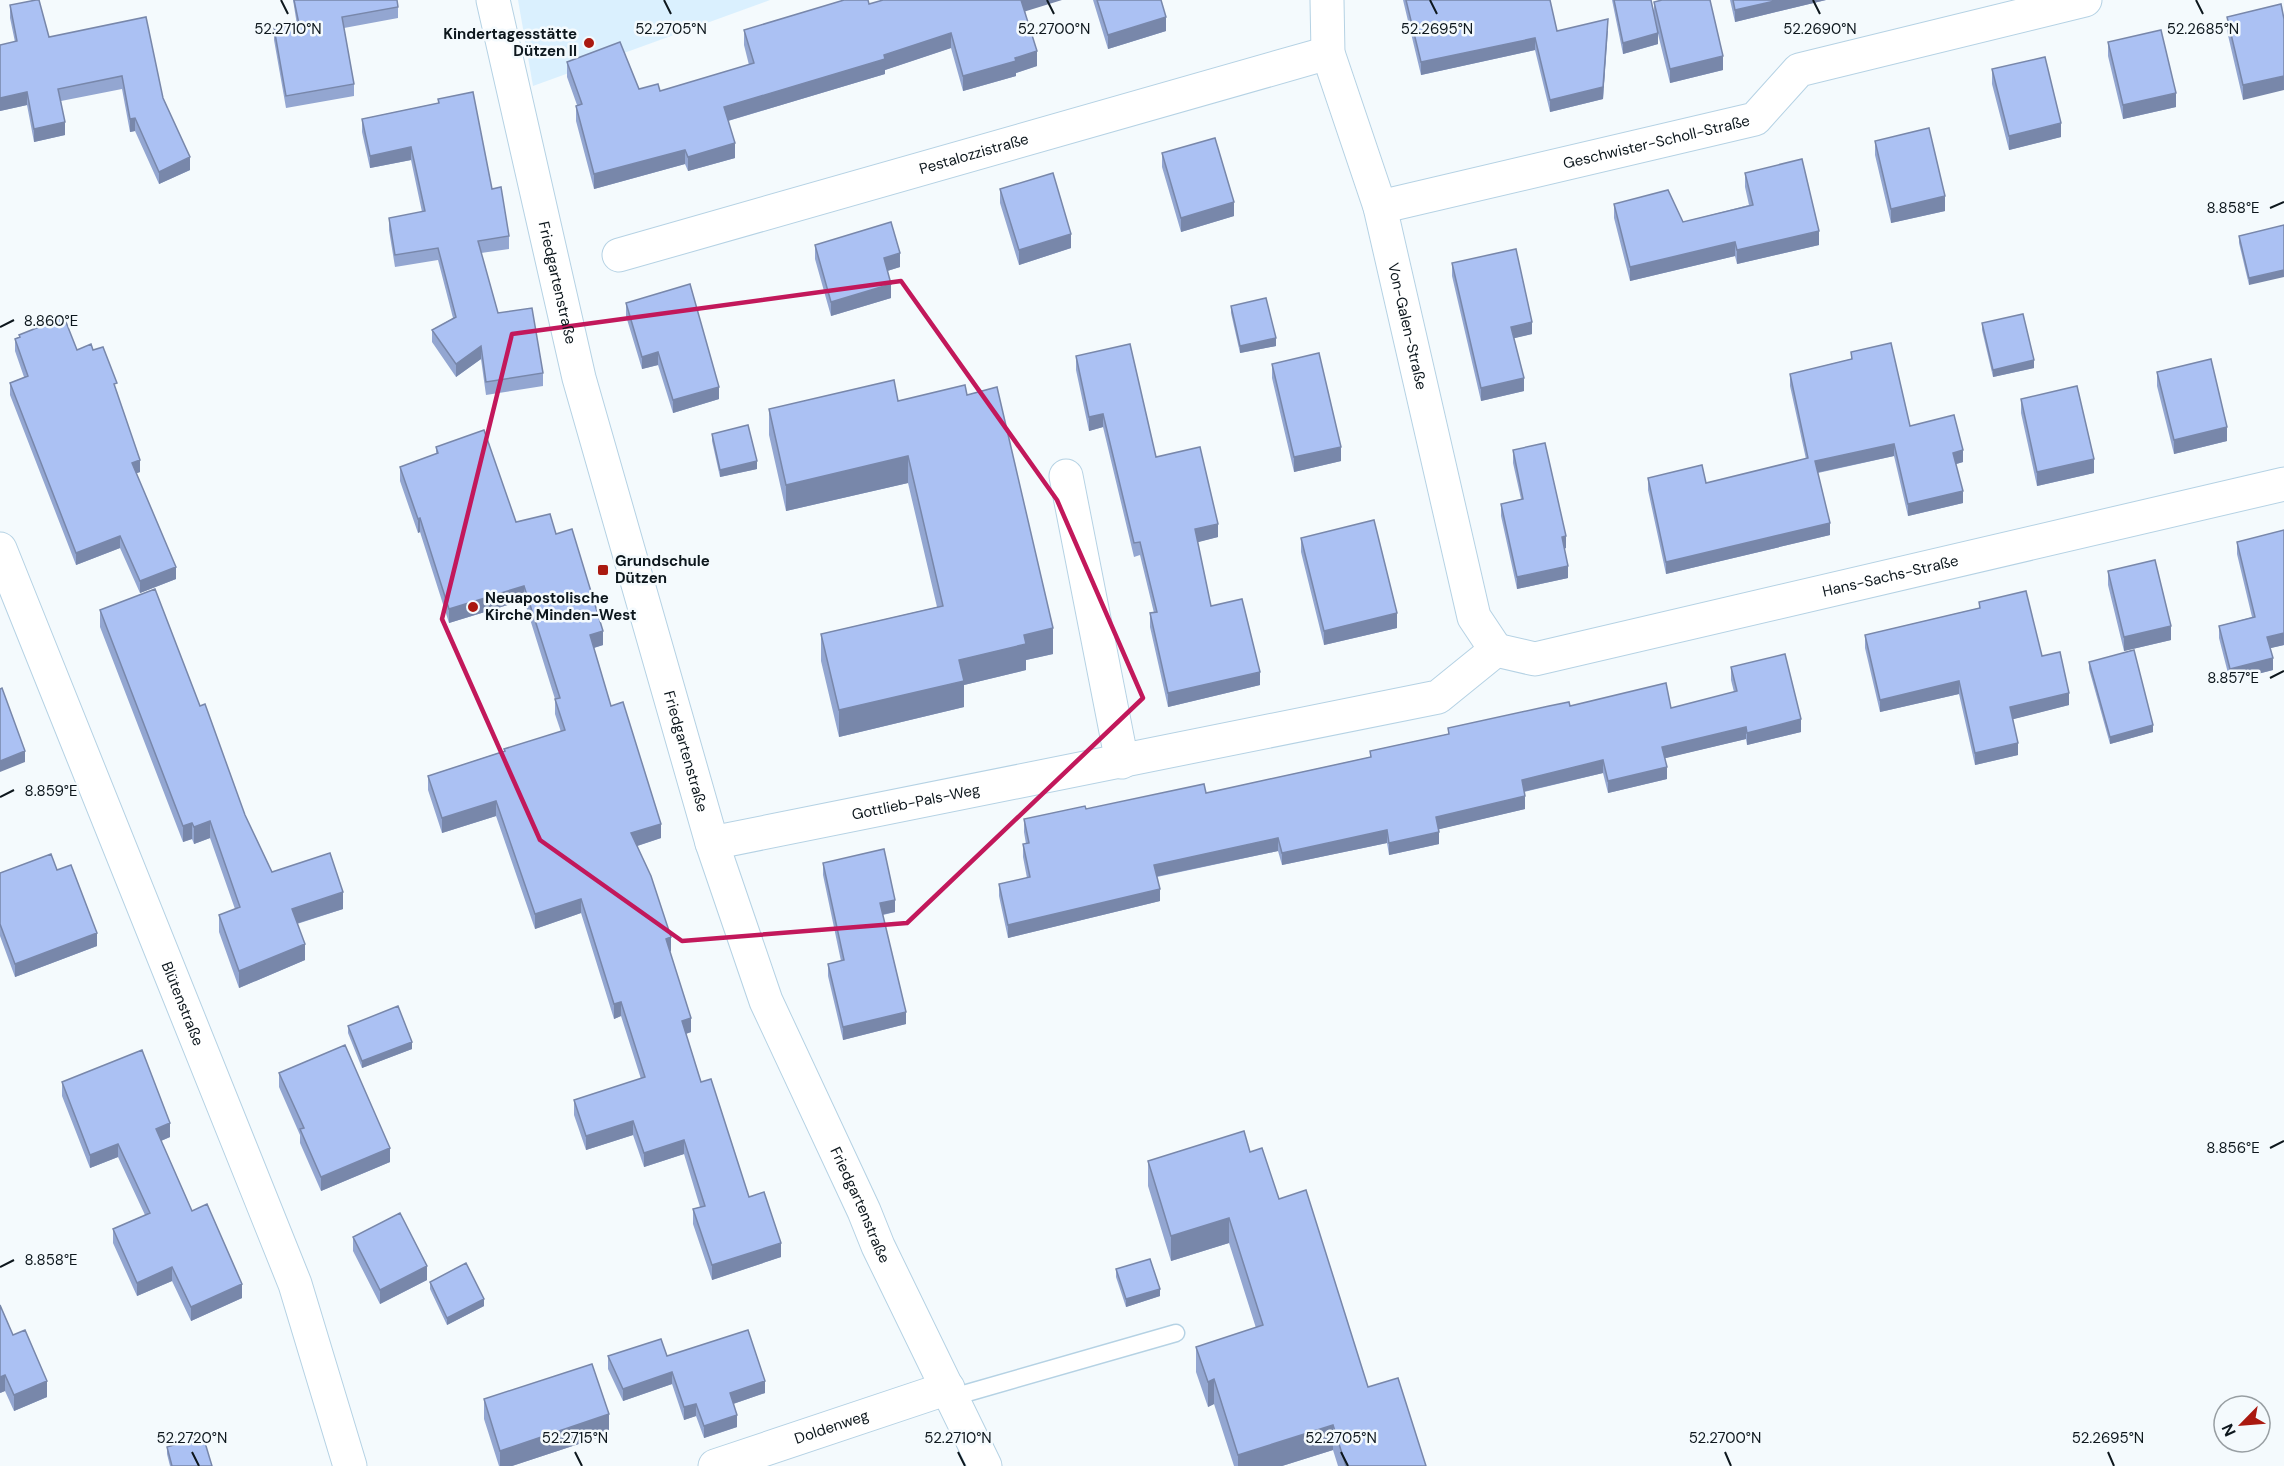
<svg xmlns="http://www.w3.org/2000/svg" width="2284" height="1466" viewBox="0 0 2284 1466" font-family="'DM Sans',sans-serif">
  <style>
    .built { fill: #daf0fe }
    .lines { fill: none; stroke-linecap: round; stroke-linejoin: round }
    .service-casing { stroke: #b5d2e4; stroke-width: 19 }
    .minor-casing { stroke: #b5d2e4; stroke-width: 35 }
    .service { stroke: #fff; stroke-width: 16 }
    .minor { stroke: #fff; stroke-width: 33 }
    .wall { fill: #93a6d1 }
    .shaded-wall { fill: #7887aa }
    .building { fill: #abc1f3; stroke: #7887aa; stroke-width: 1.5 }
    .marked { fill: none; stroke: #c2185b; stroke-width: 4.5; stroke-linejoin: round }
    .ticks { fill: none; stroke: #0d171d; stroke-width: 2 }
    .poi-dot { fill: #aa1910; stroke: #f4fafd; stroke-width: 2 }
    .labels { text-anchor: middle; stroke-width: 5; stroke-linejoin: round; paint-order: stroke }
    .poi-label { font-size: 15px; font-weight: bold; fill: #0d171d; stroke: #f4fafd; text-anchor: start }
    .street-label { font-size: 15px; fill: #0d171d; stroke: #f4fafd }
    .ticks-label { font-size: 15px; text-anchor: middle; fill: #0d171d; stroke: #f4fafd; stroke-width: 5; stroke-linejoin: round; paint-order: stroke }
  </style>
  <rect width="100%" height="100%" fill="#f4fafd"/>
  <path class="built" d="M518,0H770L533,86Z"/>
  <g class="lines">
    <g class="service-casing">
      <path id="service" d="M953,1397L1176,1333"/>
    </g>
    <g class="minor-casing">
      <g id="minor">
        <path id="s1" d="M493,0L579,378L712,843L766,1001L864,1211L878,1246L985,1466"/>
        <path id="s2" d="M1327,0L1328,53L1380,207L1474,617L1496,650"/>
        <path id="s3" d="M1380,207L1755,119L1799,70L2085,0"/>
        <path id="s4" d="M619,255L1328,53"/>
        <path d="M1066,476L1122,762"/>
        <path id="s5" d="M0,549L295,1284L350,1466"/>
        <path id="s6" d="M1496,650L1535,659L2284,484"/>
        <path id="s7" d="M712,843L1438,697L1496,650"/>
        <path id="s8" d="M715,1466L948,1388"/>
      </g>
    </g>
    <use href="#service" class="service"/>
    <use href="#minor" class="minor"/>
  </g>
  <path class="wall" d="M293,0H397L398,7V18L344,28L354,84V96L286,108L274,40V28L297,25Z
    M1093,0H1161L1166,31L1108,49Z
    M1403,0H1527L1557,31H1608L1603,99L1550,112L1535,50L1421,75Z
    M1612,0H1651L1654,12V2L1723,70L1670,83L1658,34V44L1623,54Z
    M1730,0H1826L1735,22Z
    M869,4L1025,11L1037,66L1016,73V76L963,91L951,48L885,70V74L728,121L735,158L688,171L685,164L594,189L576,121V106L577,105L567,77V62L639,89L660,91L749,65L744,45V30Z
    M2281,4L2243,100L2227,31V17Z
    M10,5L49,37L163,98L190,170L159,184L135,131L130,132L122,89L61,101L65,135L34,142L27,105L0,111V45L15,42L10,18Z
    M2108,42L2176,107L2123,119L2108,56Z
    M1992,69L2061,137L2009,150L1992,84Z
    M438,99L492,189L509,236V249L481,253L498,313L543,373V386L486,395L481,359L456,377L432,342V330L453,318L438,260L395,267L389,230V218L422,212L411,160L370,168L362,132V119L438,103Z
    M1875,141L1945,211L1891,223L1875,155Z
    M1162,153L1234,216L1181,232L1162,167Z
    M1745,173L1819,245L1737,264L1735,256L1630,281L1614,218V204L1683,222L1749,205L1745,187Z
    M1000,189L1071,248L1019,265L1000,203Z
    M2284,225L2249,285L2239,243V236Z
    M815,245L900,267L887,271L891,298L831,316L815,259Z
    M1452,263L1532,334L1514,338L1524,391L1481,401L1452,276Z
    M626,303L719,399L673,413L658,365L642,369L626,316Z
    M1231,306L1276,346L1240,353L1231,313Z
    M1982,323L2034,368L1993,377L1982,330Z
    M19,335L77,350H93L117,392L140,472L136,473L176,579L140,593L120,548L76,565L10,395V383L24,377L15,351V339L19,338Z
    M1851,352L1910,426L1963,462L1956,464L1963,503L1908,516L1894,456L1818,473L1830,535L1666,574L1648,490V478L1706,483L1806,459L1790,386V374L1851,359Z
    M1076,356L1156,457L1218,537L1197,542L1211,606L1260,685L1168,707L1150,627V613H1154L1140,555L1134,557L1103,427L1089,431L1076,370Z
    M1272,364L1341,461L1294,472L1272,378Z
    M2157,372L2227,441L2174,454L2157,386Z
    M967,395L1053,654L1026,660V670L964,685V707L839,737L821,661V634L937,607L908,483L786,511L769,435V409L898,401Z
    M2021,399L2094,473L2037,486L2021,413Z
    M712,434L757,469L720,477L712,441Z
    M436,447L516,522L556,534L603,645L594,648L611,706L661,838L637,846L671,951L670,952L691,1032L686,1034L701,1082L749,1197L781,1257L712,1280L693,1224V1209L700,1207L684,1154L644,1167L633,1135L586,1150L574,1115V1100L641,1079L621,1016L614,1019L581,913L535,929L496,816L442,833L428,790V776L504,751V749L561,732L555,714V699L524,600L449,623L420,532L418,533L400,481V467L436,454Z
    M1513,450L1566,548L1564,549L1568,578L1517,589L1501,516V504L1521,499L1513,463Z
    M2284,530V645L2270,648L2273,670L2230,681L2219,638V626L2252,617L2237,554V542Z
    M1301,538L1397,628L1324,645L1301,552Z
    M2108,571L2171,640L2124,651L2108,585Z
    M1979,602L2042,656L2069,705L2013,719L2018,755L1975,765L1959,694L1880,712L1865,648V635L1979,608Z
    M100,610L200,706L245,815L272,872L343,909L297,924L305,960L239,988L219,932V915L235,909L210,838L194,844L192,839L183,842L100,627Z
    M2089,662L2153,732L2110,744L2089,669Z
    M1731,667L1801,732L1747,745L1746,739L1665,758L1667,779L1608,793L1603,773L1524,792L1525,809L1439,829V844L1389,855L1387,843L1282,865L1278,851L1157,877L1160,901L1008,938L999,896V884L1027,878L1023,857V844H1026L1024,832V819L1086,809L1206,793L1370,757V751L1448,734V728L1570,706L1671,708L1734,692L1731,680Z
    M823,863L895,912L883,915L906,1024L843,1040L828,976V964L841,961L823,875Z
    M57,870L97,946L15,977L0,936V873Z
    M348,1026L412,1049L362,1068L348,1033Z
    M279,1073L390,1162L321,1191L300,1143V1135L279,1087Z
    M62,1082L170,1137L161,1141L192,1211L242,1298L191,1321L172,1281L137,1296L113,1243V1229L145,1215L118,1157L90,1168L62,1096Z
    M1250,1152L1279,1199L1368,1387L1426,1466H1338L1333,1450L1282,1466H1234L1214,1404L1208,1407L1196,1372V1347L1256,1328L1229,1243L1171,1261L1148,1186V1161Z
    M353,1237L427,1280L380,1304L353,1251Z
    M1116,1269L1160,1296L1126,1307L1116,1277Z
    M430,1282L484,1306L447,1325L430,1289Z
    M13,1335L47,1397L14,1411L5,1391L0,1393Z
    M608,1356H667L765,1393L733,1404L737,1427L704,1438L696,1416L684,1420L672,1384L623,1401L608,1369Z
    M484,1399L609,1434L512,1466H499L484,1419Z
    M167,1447L212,1466H170L167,1454Z"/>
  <path class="shaded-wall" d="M1020,0H1062L1020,13Z
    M1779,0H1826L1735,22V10Z
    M1166,17V31L1108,49V35Z
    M1608,19L1603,99L1550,112V100Z
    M951,33V48L885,70V74L724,122V107Z
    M1658,33V44L1623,54V43Z
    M1535,38V50L1421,75V62Z
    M1037,51V66L1016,73V76L963,91V76L1015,58Z
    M1723,56V70L1670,83V69Z
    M2284,76V90L2243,100V85Z
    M27,92V105L0,111V98Z
    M2176,93V107L2123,119V105Z
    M135,118V131L130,132V119Z
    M65,122V135L34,142V129Z
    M2061,123V137L2009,150V136Z
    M735,143V158L688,171V157Z
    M411,147V160L370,168V156Z
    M685,150V164L594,189V174Z
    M190,157V170L159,184V172Z
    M1945,196V211L1891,223V209Z
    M1234,202V216L1181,232V218Z
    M1819,231V245L1737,264V250Z
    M1071,234V248L1019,265V250Z
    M1735,242V256L1630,281V267Z
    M900,253V267L884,272V258Z
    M2284,270V277L2249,285V278Z
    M891,284V298L831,316V302Z
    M1532,322V334L1511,339V327Z
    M1276,338V346L1240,353V346Z
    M481,346V359L456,377V364Z
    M658,352V365L642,369V357Z
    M2034,360V368L1993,377V370Z
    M1524,378V391L1481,401V388Z
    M719,387V399L673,413V400Z
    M1103,414V427L1089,431V417Z
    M2227,427V441L2174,454V440Z
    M1894,444V456L1815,473V461Z
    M1341,447V461L1294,472V457Z
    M1963,450V462L1953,465V453Z
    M908,456V483L786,511V485Z
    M2094,459V473L2037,486V472Z
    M140,460V472L132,475V463Z
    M757,461V469L720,477V470Z
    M1963,491V503L1908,516V504Z
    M420,518V532L418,533V519Z
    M1830,523V535L1666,574V562Z
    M1218,524V537L1195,543V529Z
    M120,536V548L76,565V553Z
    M1566,536V548L1562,549V537Z
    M1568,566V578L1517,589V577Z
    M176,567V579L140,593V581Z
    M524,586V600L449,623V609Z
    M1397,613V628L1324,645V631Z
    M2171,626V640L2124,651V637Z
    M1053,628V654L1026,660V670L964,685V707L839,737V710L959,660L1024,635Z
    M603,631V645L590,649V635Z
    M2284,633V645L2267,649V637Z
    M2273,658V670L2230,681V669Z
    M1260,672V685L1168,707V693Z
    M1959,681V694L1880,712V700Z
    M2069,693V705L2010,720V707Z
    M1801,719V732L1747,745V733Z
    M2153,725V732L2110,744V737Z
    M1746,727V739L1662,759V747Z
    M2018,743V755L1975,765V753Z
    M25,751V762L0,772V761Z
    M1603,760V773L1522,792V780Z
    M1667,767V779L1608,793V781Z
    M1525,796V809L1436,830V817Z
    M496,801V816L442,833V818Z
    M210,821V838L194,844V827Z
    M192,823V839L183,842V826Z
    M661,824V838L631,848V833Z
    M1387,830V843L1282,865V853Z
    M1439,832V844L1389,855V843Z
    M1278,838V851L1154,877V865Z
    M1160,889V901L1008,938V925Z
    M343,892V909L292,925V909Z
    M581,899V913L535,929V914Z
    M895,900V912L880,915V903Z
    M97,933V946L15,977V964Z
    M671,937V951L666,953V939Z
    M305,944V960L239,988V971Z
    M621,1002V1016L614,1019V1004Z
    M906,1012V1024L843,1040V1027Z
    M691,1018V1032L682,1035V1021Z
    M412,1042V1049L362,1068V1061Z
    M633,1121V1135L586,1150V1136Z
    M170,1123V1137L156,1143V1129Z
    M684,1140V1154L644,1167V1153Z
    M118,1144V1157L90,1168V1155Z
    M390,1148V1162L321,1191V1177Z
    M1229,1218V1243L1171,1261V1236Z
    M781,1243V1257L712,1280V1265Z
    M427,1266V1280L380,1304V1290Z
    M172,1267V1281L137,1296V1283Z
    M242,1284V1298L191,1321V1307Z
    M1160,1289V1296L1126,1307V1299Z
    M484,1299V1306L447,1325V1318Z
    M672,1372V1384L623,1401V1389Z
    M5,1375V1391L0,1393V1377Z
    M1214,1379V1404L1208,1407V1382Z
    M47,1381V1397L14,1411V1395Z
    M765,1381V1393L730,1405V1393Z
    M696,1404V1416L684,1420V1407Z
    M609,1414V1434L512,1466H500V1451Z
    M737,1415V1427L704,1438V1426Z
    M1333,1425V1450L1282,1466H1238V1455Z"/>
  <path class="building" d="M36,0H39L49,37L146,17L163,98L190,157L159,172L135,118L130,119L122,76L58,89L65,122L34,129L27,92L0,98V45L17,41L10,5Z
    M294,0H397L398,7L342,17L354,84L286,96L274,28L299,24Z
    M844,0H868L869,4L883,0H1021L1037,51L1015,58L1016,61L963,76L951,33L884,55L885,59L724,107L735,143L688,157L685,150L594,174L576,106L582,104L567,62L620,42L639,89L658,84L660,91L754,63L744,30Z
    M1097,0H1161L1166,17L1108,35Z
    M1406,0H1550L1557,31L1608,19L1603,87L1550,100L1535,38L1421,62Z
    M1614,0H1651L1658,33L1623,43Z
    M1662,0H1710L1723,56L1670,69L1654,2Z
    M1733,0H1779L1735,10Z
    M2281,4L2284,19V76L2243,85L2227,17Z
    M2161,30L2176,93L2123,105L2108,42Z
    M2045,57L2061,123L2009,136L1992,69Z
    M473,92L492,189L501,187L509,236L478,241L498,313L532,308L543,373L486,382L481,346L456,364L432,330L456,317L438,248L395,255L389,218L425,211L411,147L370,156L362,119L439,103L438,99Z
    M1929,128L1945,196L1891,209L1875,141Z
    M1215,138L1234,202L1181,218L1162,153Z
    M1802,159L1819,231L1737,250L1735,242L1630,267L1614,204L1668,190L1683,222L1753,205L1745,173Z
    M1053,173L1071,234L1019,250L1000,189Z
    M891,222L900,253L884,258L891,284L831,302L815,245Z
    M2284,225V270L2249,278L2239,236Z
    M1516,249L1532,322L1511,327L1524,378L1481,388L1452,263Z
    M690,284L719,387L673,400L658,352L642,357L626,303Z
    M1266,298L1276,338L1240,346L1231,306Z
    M2023,314L2034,360L1993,370L1982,323Z
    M64,317L77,350L91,344L93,350L103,347L117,383L114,384L140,460L132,463L176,567L140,581L120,536L76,553L10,383L28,376L15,339L20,337L19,335Z
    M1891,343L1910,426L1954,415L1963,450L1953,453L1963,491L1908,504L1894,444L1815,461L1830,523L1666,562L1648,478L1702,465L1706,483L1808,458L1790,374L1852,359L1851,352Z
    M1130,344L1156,457L1200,447L1218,524L1195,529L1211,606L1242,599L1260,672L1168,693L1150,613L1157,612L1140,542L1134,543L1103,414L1089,417L1076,356Z
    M1319,353L1341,447L1294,457L1272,364Z
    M2211,359L2227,427L2174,440L2157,372Z
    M894,380L898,401L965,385L967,395L997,387L1053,628L1024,635L1026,644L959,660L964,681L839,710L821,634L943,606L908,456L786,485L769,409Z
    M2077,386L2094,459L2037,472L2021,399Z
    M748,425L757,461L720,470L712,434Z
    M484,430L516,522L550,514L556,534L572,529L603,631L590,635L611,706L623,702L661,824L631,833L651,876L671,937L666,939L691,1018L682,1021L701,1082L711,1079L749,1197L764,1192L781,1243L712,1265L693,1209L705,1206L684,1140L644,1153L633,1121L586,1136L574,1100L645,1077L621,1002L614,1004L581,899L535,914L496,801L442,818L428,776L505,751L504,749L565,730L555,699L560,698L524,586L449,609L420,518L418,519L400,467L438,453L436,447Z
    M1545,443L1566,536L1562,537L1568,566L1517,577L1501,504L1523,499L1513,450Z
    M1374,520L1397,613L1324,631L1301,538Z
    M2284,530V633L2267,637L2273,658L2230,669L2219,626L2255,617L2237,542Z
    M2155,560L2171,626L2124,637L2108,571Z
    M155,589L200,706L205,704L245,815L272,872L330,853L343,892L292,909L305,944L239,971L219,915L240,907L210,821L194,827L192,823L183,826L100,610Z
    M2026,591L2042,656L2060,652L2069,693L2010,707L2018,743L1975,753L1959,681L1880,700L1865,635L1980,608L1979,602Z
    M2134,650L2153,725L2110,737L2089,662Z
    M1785,654L1801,719L1747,733L1746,727L1662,747L1667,767L1608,781L1603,760L1522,780L1525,796L1436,817L1439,832L1389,843L1387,830L1282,853L1278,838L1154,865L1160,889L1008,925L999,884L1030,877L1023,844L1029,843L1024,819L1085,806L1086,809L1204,784L1206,793L1371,757L1370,751L1449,734L1448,728L1549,706L1569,702L1570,706L1666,683L1671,708L1737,691L1731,667Z
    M2,688L25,751L0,761V689Z
    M884,849L895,900L880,903L906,1012L843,1027L828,964L844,960L823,863Z
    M51,854L57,870L71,865L97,933L15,964L0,924V873Z
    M398,1006L412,1042L362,1061L348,1026Z
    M345,1045L390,1148L321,1177L300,1129L304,1128L279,1073Z
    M142,1050L170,1123L156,1129L192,1211L207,1204L242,1284L191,1307L172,1267L137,1283L113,1229L150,1213L118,1144L90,1155L62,1082Z
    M1244,1131L1250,1152L1262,1148L1279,1199L1306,1190L1368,1387L1398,1378L1426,1466H1346L1333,1425L1238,1455L1214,1379L1208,1382L1196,1347L1263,1325L1229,1218L1171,1236L1148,1161Z
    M400,1213L427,1266L380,1290L353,1237Z
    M1150,1259L1160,1289L1126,1299L1116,1269Z
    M466,1263L484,1299L447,1318L430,1282Z
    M0,1305L13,1335L25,1330L47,1381L14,1395L5,1375L0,1377Z
    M748,1330L765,1381L730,1393L737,1415L704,1426L696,1404L684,1407L672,1372L623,1389L608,1356L661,1339L667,1356Z
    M592,1364L609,1414L500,1451L484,1399Z
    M203,1436L212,1466H172L167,1447Z"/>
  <path class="marked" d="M901,281L1057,500L1143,698L907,923L682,941L540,840L442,619L512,334Z"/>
  <path class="ticks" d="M281,0L288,14M664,0L671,14M1047,0L1054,14M1430,0L1437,14M1813,0L1820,14M2196,0L2203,14M2270,208L2284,202M0,327L14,320M2270,678L2284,671M0,797L14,790M2270,1148L2284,1141M0,1267L14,1260M192,1452L199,1466M575,1452L582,1466M958,1452L965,1466M1341,1452L1348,1466M1725,1452L1731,1466M2108,1452L2114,1466"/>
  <g class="poi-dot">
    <circle cx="589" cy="43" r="6"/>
    <rect x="597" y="564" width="12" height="12" rx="3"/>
    <circle cx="473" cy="607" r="6"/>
  </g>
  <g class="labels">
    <g class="poi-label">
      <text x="577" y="39" text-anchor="end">Kindertagesstätte<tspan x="577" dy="17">Dützen II</tspan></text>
      <text x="615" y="566">Grundschule<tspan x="615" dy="17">Dützen</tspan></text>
      <text x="485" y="603">Neuapostolische<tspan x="485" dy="17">Kirche Minden-West</tspan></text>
    </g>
    <g class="street-label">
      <text dy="5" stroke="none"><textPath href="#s3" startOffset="284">Geschwister-Scholl-Straße</textPath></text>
      <text dy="5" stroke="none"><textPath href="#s4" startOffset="369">Pestalozzistraße</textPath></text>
      <text dy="5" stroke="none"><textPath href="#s1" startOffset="290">Friedgartenstraße</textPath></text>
      <text dy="5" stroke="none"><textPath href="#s2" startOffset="338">Von-Galen-Straße</textPath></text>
      <text dy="5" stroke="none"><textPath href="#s6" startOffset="405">Hans-Sachs-Straße</textPath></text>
      <text dy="5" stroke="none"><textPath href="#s1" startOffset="776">Friedgartenstraße</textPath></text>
      <text dy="5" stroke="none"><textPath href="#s7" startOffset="208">Gottlieb-Pals-Weg</textPath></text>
      <text dy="5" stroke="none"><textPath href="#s5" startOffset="490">Blütenstraße</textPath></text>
      <text dy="5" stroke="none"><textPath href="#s1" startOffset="1263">Friedgartenstraße</textPath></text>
      <text dy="5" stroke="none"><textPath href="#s8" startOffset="123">Doldenweg</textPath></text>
    </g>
  </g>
  <g class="ticks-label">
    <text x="288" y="34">52.2710°N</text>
    <text x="671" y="34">52.2705°N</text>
    <text x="1054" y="34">52.2700°N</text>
    <text x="1437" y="34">52.2695°N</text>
    <text x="1820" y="34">52.2690°N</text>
    <text x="2203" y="34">52.2685°N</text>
    <text x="2233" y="213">8.858°E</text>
    <text x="51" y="326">8.860°E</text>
    <text x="2233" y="683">8.857°E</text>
    <text x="51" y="796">8.859°E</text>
    <text x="2233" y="1153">8.856°E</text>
    <text x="51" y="1265">8.858°E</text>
    <text x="192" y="1443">52.2720°N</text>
    <text x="575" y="1443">52.2715°N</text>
    <text x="958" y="1443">52.2710°N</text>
    <text x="1341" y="1443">52.2705°N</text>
    <text x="1725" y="1443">52.2700°N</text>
    <text x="2108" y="1443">52.2695°N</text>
  </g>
  <g transform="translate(2242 1424) rotate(245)"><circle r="28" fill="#f4fafd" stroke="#989fa3" stroke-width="1.5"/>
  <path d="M0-4.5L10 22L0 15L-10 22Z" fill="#aa1910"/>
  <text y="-9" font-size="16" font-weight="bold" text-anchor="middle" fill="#0d171d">N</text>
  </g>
</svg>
